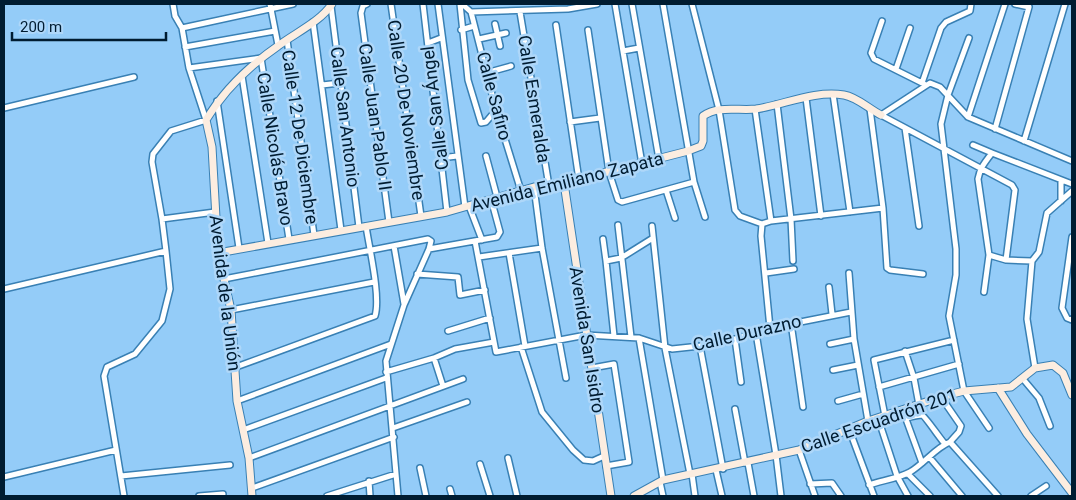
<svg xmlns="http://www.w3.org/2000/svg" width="1076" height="500" viewBox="0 0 1076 500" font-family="Roboto,sans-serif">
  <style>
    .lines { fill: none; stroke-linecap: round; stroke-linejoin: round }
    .street-casing { stroke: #3980b4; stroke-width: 8 }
    .secondary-casing { stroke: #3980b4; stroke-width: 9 }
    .street { stroke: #fff; stroke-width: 5 }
    .secondary { stroke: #fcede0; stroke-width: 7 }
    .labels { text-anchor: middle; stroke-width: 5; stroke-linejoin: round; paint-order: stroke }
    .street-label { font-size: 18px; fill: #001c31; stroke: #aed7f9 }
  </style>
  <rect width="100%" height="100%" fill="#94ccf8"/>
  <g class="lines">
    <g class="street-casing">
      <path id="street" d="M270,4L278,45
        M367,4L363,6L361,13L389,222
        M391,4L421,216
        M423,4L447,212
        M438,4L465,207
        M460,4L468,80L481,123L486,122L496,110
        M462,4L471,12L496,110L521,191
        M615,4L642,164
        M632,4L659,159
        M663,4L694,182L705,217
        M692,4L719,110L735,210L740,216L762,224
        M331,6L359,227
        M471,12L568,9L597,4
        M520,12L549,186
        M882,21L871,53L874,59L924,84
        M313,22L341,230
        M495,24L500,46
        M556,25L579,180
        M182,28L293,4
        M461,30L474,26
        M588,30L609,172L618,200L622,202L694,182
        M969,38L948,95L941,124L956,249V275L949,316L964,391L989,428
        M479,39L506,33
        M287,40L314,235
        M428,43L441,38
        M185,47L275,31
        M623,51L639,48
        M189,68L261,58L289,239
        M896,69L910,28
        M486,73L511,66
        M242,76L268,243
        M922,83L941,28L946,22L970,11L971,4
        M322,85L340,83
        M833,94L850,212
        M806,98L821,216
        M217,101L239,248
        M777,104L791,219L793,261
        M4,108L134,77
        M755,109L771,221
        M968,117L1005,4
        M570,122L600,118
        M905,128L919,226
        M995,129L1029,7L1015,4
        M1024,141L1065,4
        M973,145L992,153
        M486,156L497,197
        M441,158L457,156
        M534,187L542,248L566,378
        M666,190L675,218
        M1061,201V181
        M469,206L482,240
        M883,208L887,268L890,270L923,274
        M162,219L152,162L153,154L171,131L206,120L189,68L182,28L175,16L173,4
        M618,225L631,337
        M652,226L665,348L690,474
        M1072,237L1062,308L1067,318L1072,320
        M603,239L606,261
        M475,241L496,352L586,335L639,338L672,349L700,346L735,339L770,328L851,312
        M394,246L404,304
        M429,249L497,237L500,232L491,199
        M509,253L525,346
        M989,255L1006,260L1032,261
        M479,257L542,248
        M1006,260L1015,190L1012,185L881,115L930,83L940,87L968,117L1072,161
        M1032,261L1027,319L1035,368
        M1032,261L1039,252L1047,213L1072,191
        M766,273L794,269
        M849,273L854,339L868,421
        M417,274L458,277L460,295L485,290
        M224,279L428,239L431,241L429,249L404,305L386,361L398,496
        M829,287L832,314
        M4,289L166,251L162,219L215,212
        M984,292L989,255L978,179C980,168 985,162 992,153L1072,184
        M231,310L374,282
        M791,323L803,407
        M770,328L761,236L762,224L771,221L883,208L870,109
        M448,331L490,318
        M756,333L776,455L781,496
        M614,336L606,261L621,258L653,238
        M639,338L663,480
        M735,339L741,382
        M830,344L854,339
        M700,346L723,469
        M521,347L542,412L573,450L584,460L593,461L604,456
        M905,351L914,378L919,405
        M434,358L443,386
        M236,367L375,316C381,297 369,247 366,226
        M592,368L614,364L629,462L606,466
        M833,370L858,365
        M386,372L434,358L455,349L494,342
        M1023,379L1039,398L1050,426
        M879,387L959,364
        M941,397L961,426L959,432L950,442
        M237,401L391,344
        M838,401L863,394
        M735,409L745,463
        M903,411L922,463
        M885,416L874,360L954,340
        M878,418L897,476L908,496
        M906,418C911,417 918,415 922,415C925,416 941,440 945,444
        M393,428L467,402
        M849,429L874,496
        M243,430L386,378
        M799,450L815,496
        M249,458L463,379
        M508,458L517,496
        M930,458L962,496
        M748,463L754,496
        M480,464L490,496
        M420,468L426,496
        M716,470L722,496
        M692,474L695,496
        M908,474L930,496
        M121,476L230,465
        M4,477L116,450
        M369,481L370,496
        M660,482L663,496
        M810,484L832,483L841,496
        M869,485C880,481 900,478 910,472C925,463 935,448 950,442L998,496
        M252,488L394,437
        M450,489L452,496
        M124,496L104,376L107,367L135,354L162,321L170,289L166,251
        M199,496L223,494
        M327,496L396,474
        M1031,496L1046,486"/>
    </g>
    <g class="secondary-casing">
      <path id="secondary" d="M564,183L611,496
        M218,253L447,212L534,187L564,183L688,151L701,146L703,141V116C718,105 739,111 756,109C784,105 814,90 844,95C857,97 869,109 881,115
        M998,388L1027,434L1072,493
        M252,496L249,458L237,401L231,310L218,253L212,147L206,120C224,90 249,66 278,46C295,33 320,22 332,4
        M634,496L663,480L799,450L868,421L941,397L964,391L1011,387L1035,368L1053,365L1063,373L1072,395"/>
    </g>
    <use href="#street" class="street"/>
    <use href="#secondary" class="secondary"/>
  </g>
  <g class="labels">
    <g class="street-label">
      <text transform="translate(494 96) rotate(75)" y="6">Calle Safiro</text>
      <text transform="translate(534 99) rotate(81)" y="6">Calle Esmeralda</text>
      <text transform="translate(435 108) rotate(-97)" y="6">Calle San Ángel</text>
      <text transform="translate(406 110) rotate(82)" y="6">Calle 20 De Noviembre</text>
      <text transform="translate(345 117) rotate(83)" y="6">Calle San Antonio</text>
      <text transform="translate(375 117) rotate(82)" y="6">Calle Juan Pablo II</text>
      <text transform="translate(300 137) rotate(82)" y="6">Calle 12 De Diciembre</text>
      <text transform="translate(275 149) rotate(81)" y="6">Calle Nicolás Bravo</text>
      <text transform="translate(567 182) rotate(-14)" y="6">Avenida Emiliano Zapata</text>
      <text transform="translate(225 293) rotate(83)" y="6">Avenida de la Unión</text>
      <text transform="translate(747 333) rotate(-13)" y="6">Calle Durazno</text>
      <text transform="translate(587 340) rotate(81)" y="6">Avenida San Isidro</text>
      <text transform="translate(879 421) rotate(-19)" y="6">Calle Escuadrón 201</text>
    </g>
  </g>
  <rect width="1076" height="500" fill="none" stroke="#001c31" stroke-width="10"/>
  <path d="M12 32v8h154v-8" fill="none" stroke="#001c31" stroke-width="2.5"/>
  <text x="20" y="32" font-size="15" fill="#001c31" stroke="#aed7f9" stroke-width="4" paint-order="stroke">200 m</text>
</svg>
